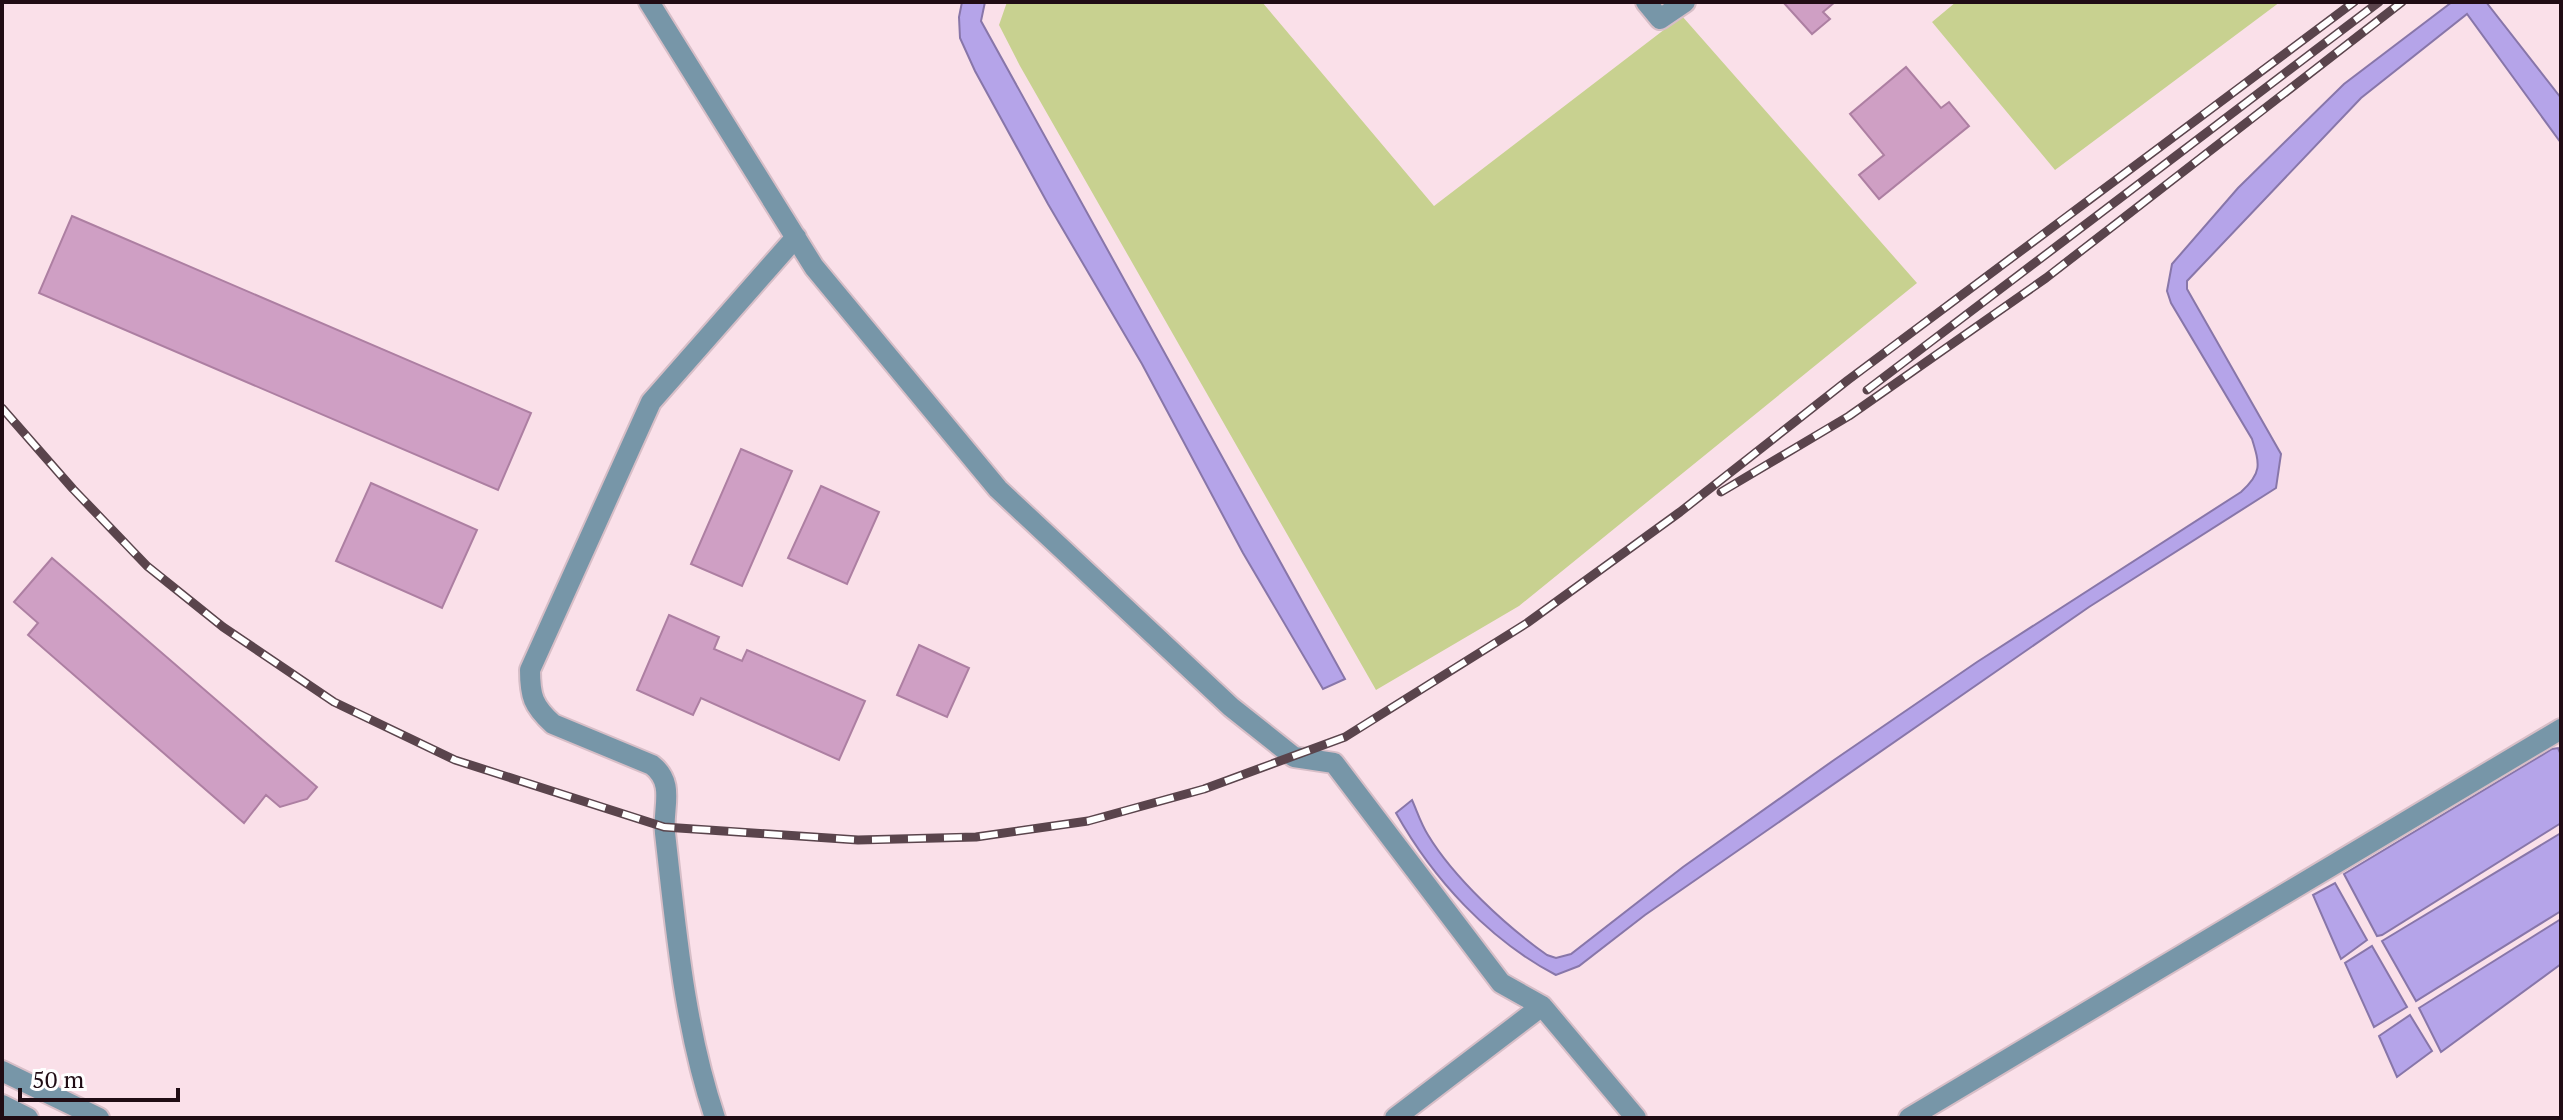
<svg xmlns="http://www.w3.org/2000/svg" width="2563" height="1120" viewBox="0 0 2563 1120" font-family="'PT Serif',serif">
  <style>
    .green { fill: #c8d190 }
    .water { fill: #b5a4e9; stroke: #8876a9; stroke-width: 2 }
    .building { fill: #cf9fc4; stroke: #ad7fa2; stroke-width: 2 }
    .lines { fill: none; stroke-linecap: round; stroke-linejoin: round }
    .minor-casing { stroke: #d7bec7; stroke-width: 24 }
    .minor { stroke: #7796a8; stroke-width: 20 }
    .rail-casing { stroke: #5a444c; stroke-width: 9 }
    .rail { stroke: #fff; stroke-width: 6; stroke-dasharray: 18; stroke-linecap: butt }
  </style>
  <rect width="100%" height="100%" fill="#fae0e9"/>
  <path class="green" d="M1007,2H1262L1434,206L1682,16L1917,283L1519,606L1376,690L1020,66L999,25Z
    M1956,2H2280L2055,170L1932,22Z"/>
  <path class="water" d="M962,2H985L981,21L1345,679L1323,689L1243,553L1142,364L1048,204L975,71L960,38L959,17Z
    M2452,2H2486L2561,98V143L2467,14L2361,98L2187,281V289L2281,454L2276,488L2089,607L1645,915L1579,966L1556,975C1489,940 1433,879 1396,813L1412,800C1417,811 1421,824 1428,835C1454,878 1506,926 1547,955L1556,958L1571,954L1683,867L1834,760L1977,662L2241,492C2262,473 2260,465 2252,439L2171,303L2167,291L2172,264L2238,188L2344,84Z
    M2558,748L2561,755V823L2382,935L2377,936L2344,874L2552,749Z
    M2561,833V911L2416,1001L2382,941Z
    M2335,883L2367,940L2341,959L2313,895Z
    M2561,919V964L2441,1052L2419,1008Z
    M2372,946L2407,1007L2374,1027L2345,963Z
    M2410,1015L2432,1051L2397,1077L2379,1036Z"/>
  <path class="building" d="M1783,2H1835L1823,12L1830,19L1812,34Z
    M1906,67L1941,108L1949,102L1969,126L1879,199L1859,175L1884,155L1850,114Z
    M72,216L531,413L498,490L39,293Z
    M741,449L792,471L742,586L691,564Z
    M371,483L477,530L442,608L336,561Z
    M821,486L879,512L847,584L788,558Z
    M52,558L317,787L307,799L280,807L266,795L244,823L28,635L38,623L14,602Z
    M669,615L719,637L714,649L742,661L747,650L865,701L839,760L701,698L693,715L637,690Z
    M919,645L969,668L947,717L897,695Z"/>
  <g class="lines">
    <g class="minor-casing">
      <path id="minor" d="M649,2L814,267L998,489L1231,707L1294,757L1334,763L1501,983L1542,1006
        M1646,2L1660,19L1685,2
        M2,1071L99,1118
        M2,1105L28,1118
        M715,1118C684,1026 676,929 665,833C662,808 676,784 652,765L553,724C533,706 530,696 530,670L651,402L796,237
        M1395,1118L1542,1006L1636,1118
        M1909,1118L2561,729"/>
    </g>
    <use href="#minor" class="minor"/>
    <g class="rail-casing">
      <path id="rail" d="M1867,390L2379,2
        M2,408L73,489L147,566L223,627L334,702L455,760L664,827L858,840L976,837L1088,821L1204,789L1345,737L1527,623L1680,512L1848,380L2354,2
        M1721,492L1849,416L2046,278L2402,2"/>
    </g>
    <use href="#rail" class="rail"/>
  </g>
  <rect width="2563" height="1120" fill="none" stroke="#200c14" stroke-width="8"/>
  <path d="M20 1088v12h158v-12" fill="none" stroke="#200c14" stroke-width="4"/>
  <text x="32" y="1088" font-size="24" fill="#200c14" stroke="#ffffff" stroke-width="6" paint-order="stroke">50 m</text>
</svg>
